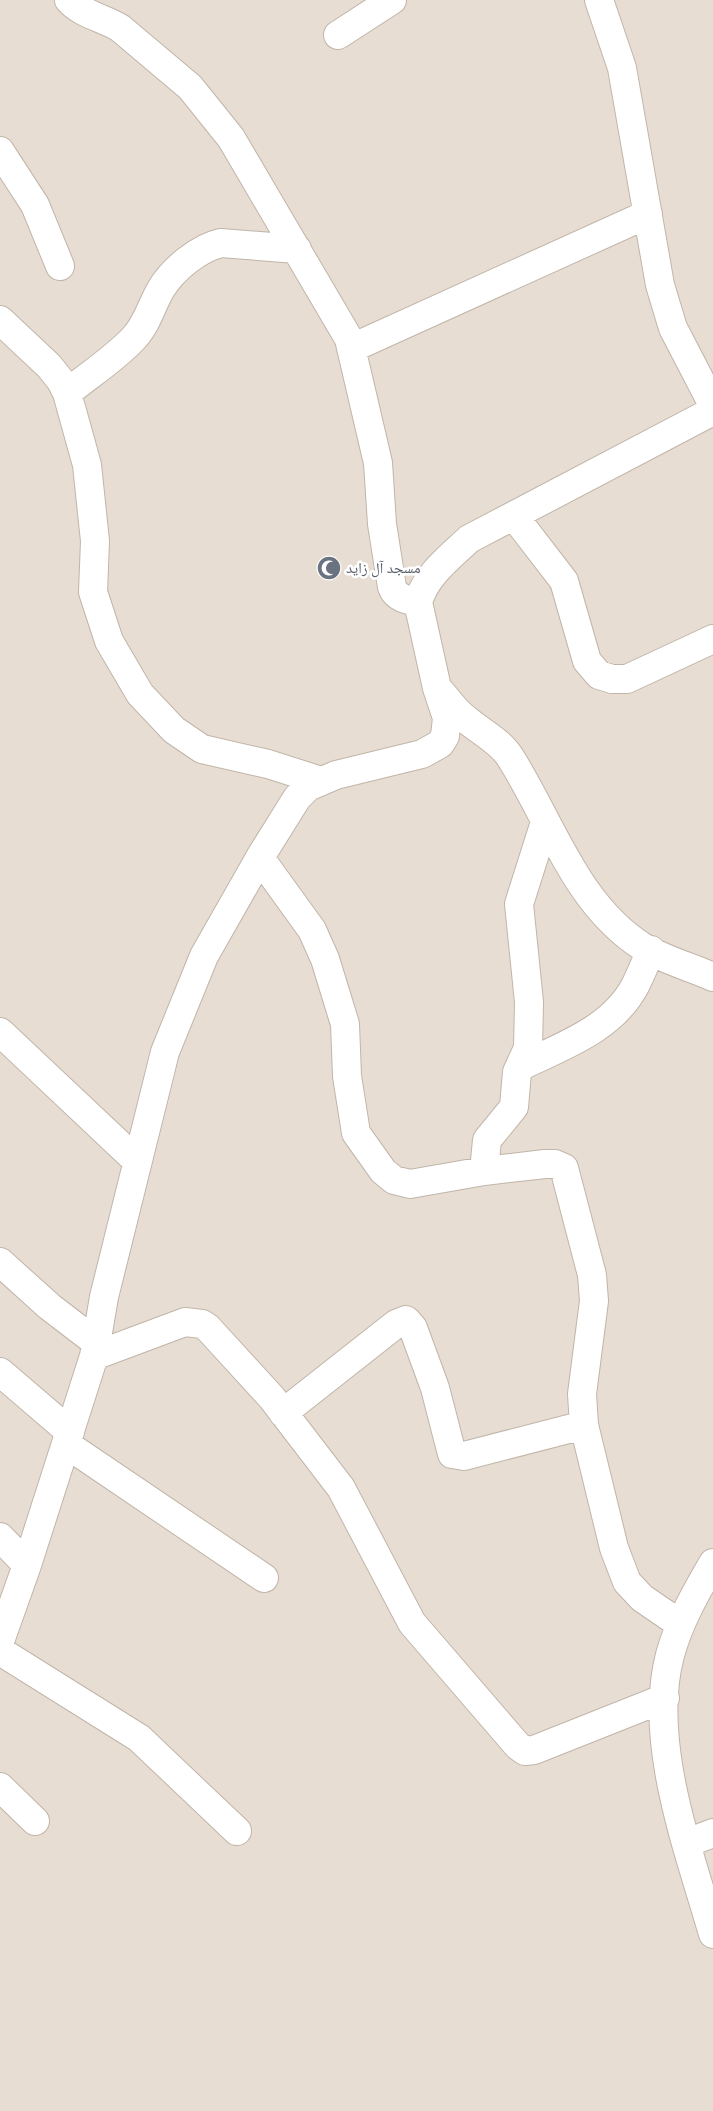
<svg xmlns="http://www.w3.org/2000/svg" width="713" height="2111" viewBox="0 0 713 2111" font-family="'Titillium Web','Noto Naskh Arabic',sans-serif">
  <style>
    .residential { fill: #e7ddd2 }
    .lines { fill: none; stroke-linecap: round; stroke-linejoin: round }
    .street-casing { stroke: #c1b5a9; stroke-width: 30 }
    .street { stroke: #fff; stroke-width: 28 }
    .labels { text-anchor: middle; stroke-width: 5; stroke-linejoin: round; paint-order: stroke }
    .worship-label { font-size: 15px; fill: #5b616d; stroke: #fff; text-anchor: start }
  </style>
  <rect width="100%" height="100%" fill="#f3ece4"/>
  <path class="residential" d="M0,0H713V2111H0Z"/>
  <g class="lines">
    <g class="street-casing">
      <path id="street" d="M69,0C81,14 104,18 120,28L190,87L231,138L349,339L378,463L382,524L392,587C396,598 407,600 418,602
        M599,0L622,68L660,285L673,328L713,405
        M338,35L392,0
        M0,151L35,205L60,266
        M0,320L49,366L61,381L67,393L87,465L95,541L93,592L109,641L140,694L174,730L202,749L268,764L321,781
        M352,348L648,214
        M67,393C89,375 114,359 133,339C147,325 151,306 161,289C173,269 199,248 221,243L297,249
        M514,516L564,581L587,661L599,675L612,679H627L713,639
        M441,692C449,702 457,713 467,720C481,732 500,741 510,757C551,821 575,904 643,947C664,960 691,967 713,977
        M260,858L312,930L325,959L345,1024L347,1076L356,1133L383,1171L394,1180L410,1184L484,1171L545,1164H555L564,1168L592,1275L594,1301L582,1394L584,1425L614,1548L627,1582L642,1598L680,1624
        M0,1032L137,1161
        M521,1066C563,1046 612,1029 635,986C641,974 646,962 651,950
        M484,1171L487,1140L514,1107L517,1072L528,1048L529,1002L519,904L545,822
        M0,1262L50,1307L97,1343
        M94,1356L185,1322L202,1324L208,1328L272,1398L341,1488L412,1623L518,1746L525,1751L534,1750L665,1698
        M0,1372L70,1432
        M283,1413L396,1324L406,1320L413,1328L435,1388L452,1454L464,1456L584,1425
        M66,1444L264,1578
        M0,1537L27,1565
        M713,1563C696,1592 679,1622 670,1655C647,1742 689,1850 713,1934
        M0,1641L27,1565L94,1356L104,1297L165,1052L204,956L262,854L297,798L308,787L336,775L422,754L440,744L445,736L447,718L437,688L418,602C426,575 449,558 469,539L713,411
        M0,1651L139,1738L237,1831
        M0,1787L35,1821
        M687,1843L713,1833"/>
    </g>
    <use href="#street" class="street"/>
  </g>
  <defs>
    <g id="mosque-disc" transform="scale(1.25)"><circle r="9.5" fill="#6b7280" stroke="#fff"/><path d="M3.5-4.9A6 6 0 1 0 3.5 4.9A5 5 0 1 1 3.5-4.9Z" fill="#fff"/></g>
  </defs>
  <g fill-rule="evenodd">
    <use href="#mosque-disc" x="329" y="568"/>
  </g>
  <g class="labels">
    <g class="worship-label">
      <text x="346" y="573">مسجد آل زايد</text>
    </g>
  </g>
</svg>
